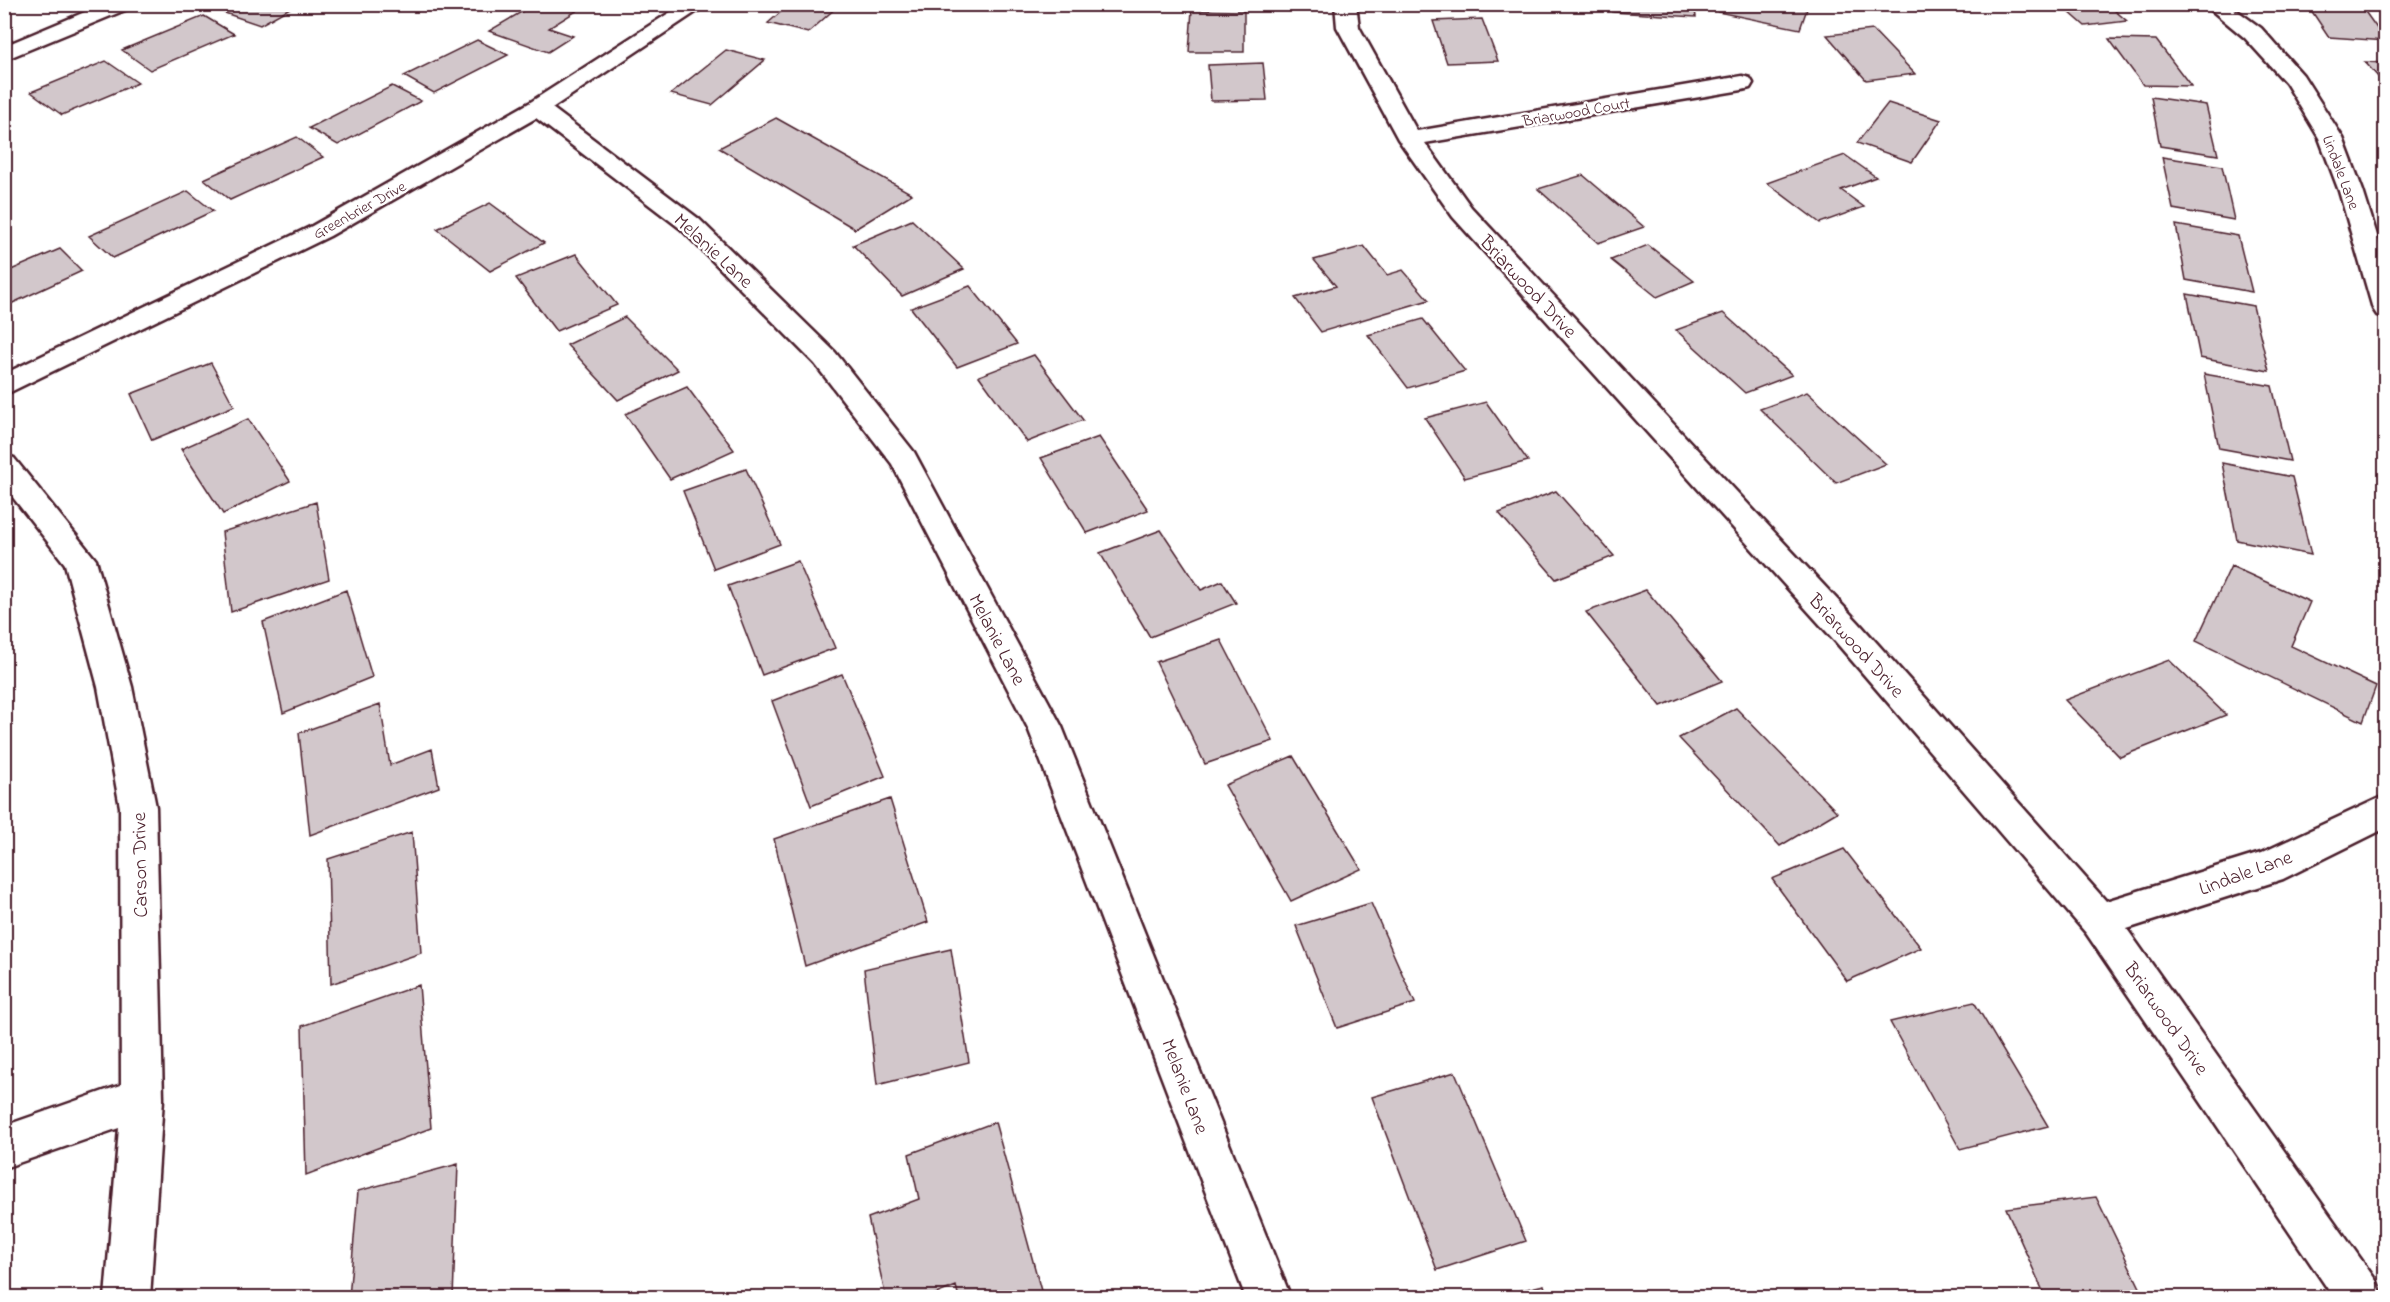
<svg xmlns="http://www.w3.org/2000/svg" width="2390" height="1302" viewBox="0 0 2390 1302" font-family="'Indie Flower',sans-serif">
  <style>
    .building { fill: #d2c7cb; stroke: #4a1f2b; stroke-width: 1.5 }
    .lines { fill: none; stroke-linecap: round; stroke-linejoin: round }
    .minor-casing { stroke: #4a1f2b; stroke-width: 5 }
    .minor { fill: #fff; fill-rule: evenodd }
    .labels { text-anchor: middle; stroke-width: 4.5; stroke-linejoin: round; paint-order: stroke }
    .far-street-label { font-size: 16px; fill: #4a1f2b; stroke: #fff }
    .street-label { font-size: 20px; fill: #4a1f2b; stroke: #fff }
  </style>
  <rect width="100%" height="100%" fill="#fff"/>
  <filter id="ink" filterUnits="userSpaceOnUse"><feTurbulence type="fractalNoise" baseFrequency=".0167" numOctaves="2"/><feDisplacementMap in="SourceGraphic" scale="12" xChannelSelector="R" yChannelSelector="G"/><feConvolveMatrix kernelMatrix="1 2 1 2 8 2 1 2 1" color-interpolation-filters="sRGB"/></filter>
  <g filter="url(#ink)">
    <path class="building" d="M226,4H297L260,25L216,10Z
      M535,4L586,5L549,28L573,36L548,52L489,31Z
      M790,4H840L808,33L768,23Z
      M1612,4H1694L1696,17L1613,12Z
      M1721,4H1799L1808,6L1800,29L1718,12Z
      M2060,4H2107L2127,21L2085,26Z
      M2307,4L2361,6L2386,41L2329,37Z
      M1192,10L1244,11V52H1189Z
      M204,16L234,34L150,70L122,50Z
      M1482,19L1498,61L1447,63L1433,21Z
      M1873,30L1915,74L1866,80L1827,35Z
      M2109,39L2156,40L2191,86L2143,85Z
      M477,40L508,55L434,93L404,76Z
      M726,50L765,60L712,105L671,94Z
      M106,61L138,83L62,115L31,92Z
      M2365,62L2386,63V86Z
      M1263,63L1267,100L1211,101L1208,65Z
      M392,86L421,101L338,145L309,128Z
      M2151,97L2206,105L2218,155L2160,146Z
      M1888,103L1941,120L1912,162L1857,143Z
      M776,118L912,194L855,229L719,148Z
      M297,137L323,157L230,200L204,179Z
      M1845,155L1876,177L1841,190L1864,207L1820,223L1767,183Z
      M2162,157L2222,166L2234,220L2173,209Z
      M1583,175L1644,227L1598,243L1538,189Z
      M188,191L213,211L113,258L89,236Z
      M490,203L544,243L490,271L437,229Z
      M912,220L964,269L902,296L853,245Z
      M2176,225L2238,236L2252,292L2186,280Z
      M1648,245L1694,281L1657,297L1611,260Z
      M1364,246L1387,275L1403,270L1429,300L1321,332L1295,298L1336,286L1314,260Z
      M60,249L82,271L4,307V273Z
      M576,254L617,305L556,331L516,278Z
      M970,286L1017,344L957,367L911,308Z
      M2187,294L2253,306L2269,371L2200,358Z
      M1723,313L1792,375L1745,393L1676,330Z
      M625,317L678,370L618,400L567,345Z
      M1423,319L1465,371L1408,388L1368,335Z
      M1034,355L1083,420L1027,442L979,376Z
      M211,363L234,406L152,440L131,394Z
      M2204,374L2272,386L2290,461L2219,448Z
      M687,387L734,450L670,479L625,414Z
      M1807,392L1886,464L1836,483L1760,409Z
      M1486,402L1528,461L1465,478L1425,418Z
      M248,419L290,481L223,514L181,449Z
      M1099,437L1148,510L1087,533L1041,458Z
      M2222,463L2292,477L2311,555L2237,540Z
      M746,469L780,544L714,569L683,491Z
      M1556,491L1614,556L1556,579L1499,513Z
      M316,502L329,579L231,612L222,532Z
      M1161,530L1201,590L1222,581L1236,603L1150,637L1100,553Z
      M798,561L835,648L762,675L728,586Z
      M2231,566L2310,602L2291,646L2376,686L2363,722L2196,641Z
      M346,590L372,677L283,713L263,622Z
      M1646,590L1722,681L1661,706L1586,612Z
      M1221,640L1273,741L1205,764L1156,662Z
      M2169,660L2226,715L2120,757L2065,700Z
      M842,674L885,776L811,806L772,701Z
      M380,704L390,765L432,749L439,787L310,835L299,733Z
      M1736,708L1837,812L1780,846L1679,738Z
      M1293,756L1361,869L1291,901L1225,785Z
      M890,799L928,922L805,966L774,839Z
      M412,832L421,953L331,984L328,859Z
      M1844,849L1921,948L1847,981L1772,879Z
      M1371,903L1415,1003L1337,1028L1296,926Z
      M951,949L969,1062L877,1085L864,969Z
      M419,985L431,1128L306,1175L302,1026Z
      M1974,1002L2048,1126L1960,1149L1890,1022Z
      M1455,1072L1526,1241L1437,1270L1372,1097Z
      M995,1122L1043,1298H959L956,1286L926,1298H886L868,1218L919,1199L909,1154Z
      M458,1164L453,1298H349L358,1191Z
      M2096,1197L2145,1298H2046L2006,1208Z
      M1544,1285L1548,1298H1488Z"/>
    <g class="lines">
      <g class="minor-casing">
        <path id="minor" d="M104,4H133L130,8L4,60V46Z
          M683,4H708L552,108L699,219L835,352L914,452L1062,727L1291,1298H1246L1028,728L892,464L815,364L681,229L536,118L330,236L4,395V374L312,226L529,103Z
          M1335,4H1356L1359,27L1417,131L1742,76L1750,78L1753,83L1750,88L1742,90L1425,143L1471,207L1859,623L2106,901L2261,853L2386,795V828L2283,879L2127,929L2377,1282L2383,1298H2334L2086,933L1835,641L1453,217L1398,139L1337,27Z
          M2204,4H2228L2261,28L2303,75L2343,138L2363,191L2386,264V317L2377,315L2373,309L2339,191L2319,138L2286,83L2245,38Z
          M4,455L14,458L96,560L132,687L156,807L163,1099L150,1298H105L119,1128L4,1168V1126L121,1085L120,807L98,687L65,564L4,486Z"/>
      </g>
      <use href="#minor" class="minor"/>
    </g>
  </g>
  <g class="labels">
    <g class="far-street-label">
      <text transform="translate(1576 111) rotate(-10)" y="6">Briarwood Court</text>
      <text transform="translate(2342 172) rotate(69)" y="6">Lindale Lane</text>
      <text transform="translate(359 209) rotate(-29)" y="6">Greenbrier Drive</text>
    </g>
    <g class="street-label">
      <text transform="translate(714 250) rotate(43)" y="7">Melanie Lane</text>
      <text transform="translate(1529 286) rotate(47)" y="7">Briarwood Drive</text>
      <text transform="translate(998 639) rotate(62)" y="7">Melanie Lane</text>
      <text transform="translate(1857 645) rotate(48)" y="7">Briarwood Drive</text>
      <text transform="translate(139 865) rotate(-91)" y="7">Carson Drive</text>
      <text transform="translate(2245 872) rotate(-20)" y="7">Lindale Lane</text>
      <text transform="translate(2167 1018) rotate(55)" y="7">Briarwood Drive</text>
      <text transform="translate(1186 1086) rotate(69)" y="7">Melanie Lane</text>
    </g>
  </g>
  <rect width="2390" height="1302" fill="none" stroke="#fff" stroke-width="24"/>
  <rect x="12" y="12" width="2366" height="1278" fill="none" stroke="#4a1f2b" stroke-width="2" filter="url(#ink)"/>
</svg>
